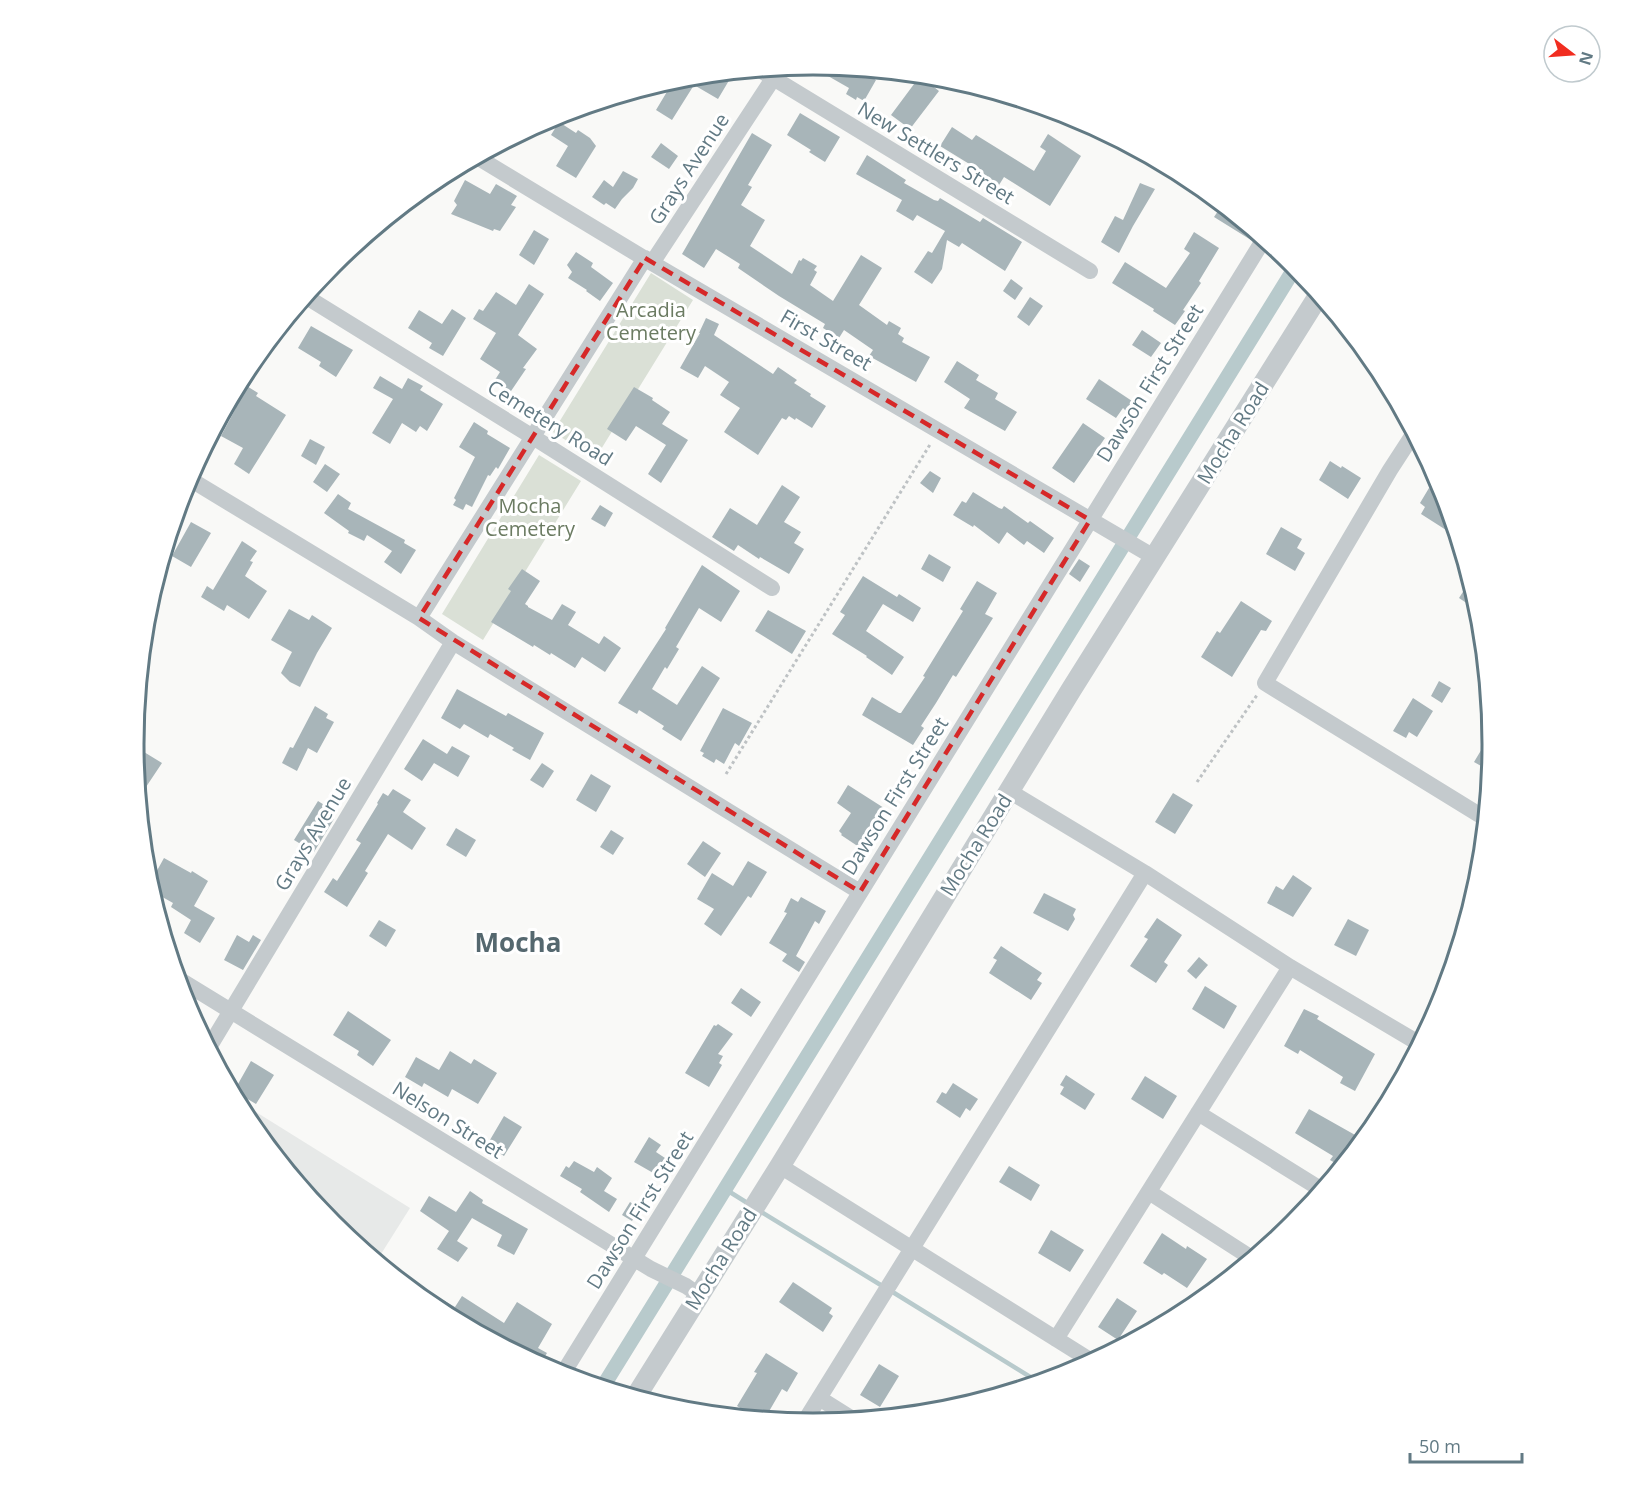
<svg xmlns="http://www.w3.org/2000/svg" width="1626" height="1489" viewBox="0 0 1626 1489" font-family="'Open Sans',sans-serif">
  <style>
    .built { fill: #e7e9e8 }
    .green { fill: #dae0d6 }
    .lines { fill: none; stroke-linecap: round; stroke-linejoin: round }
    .stream { stroke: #b8cacc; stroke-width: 4.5 }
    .canal { stroke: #b8cacc; stroke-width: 15 }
    .building { fill: #a8b5b9 }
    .path { stroke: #bec2c4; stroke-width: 3; stroke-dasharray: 3 3; stroke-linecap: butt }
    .minor { stroke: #c4cacd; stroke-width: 16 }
    .tertiary { stroke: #c4cacd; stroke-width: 21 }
    .marked { fill: none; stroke: #d62828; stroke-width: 4.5; stroke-dasharray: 12 8; stroke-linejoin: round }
    .labels { text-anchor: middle; stroke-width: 6; stroke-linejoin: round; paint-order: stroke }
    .street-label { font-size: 20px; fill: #627a84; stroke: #fff }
    .park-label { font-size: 20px; fill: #6b7b62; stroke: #fff }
    .district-label { font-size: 26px; font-weight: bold; fill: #55686f; stroke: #fff }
    .rim { fill: none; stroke: #627a84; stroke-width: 3 }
  </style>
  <rect width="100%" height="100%" fill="#f9f9f7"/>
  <path class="built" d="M235,1099L410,1208L376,1262L332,1225L247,1122Z"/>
  <path class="green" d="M651,273L693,300L595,459L553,432Z
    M539,455L581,481L483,640L442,614Z"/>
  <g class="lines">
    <path class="stream" d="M725,1189L749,1204
      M758,1210L884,1287
      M891,1291L1040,1383"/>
    <path class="canal" d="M602,1388L1296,266"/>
  </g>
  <path class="building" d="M834,67L858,69L876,80L864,101L857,97L856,100L846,94L849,88L828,76Z
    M734,72L718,99L694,85L672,120L656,110L674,80L681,78Z
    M920,76L939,91L910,129L891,115Z
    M800,113L840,137L825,162L809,152L811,150L787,135Z
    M559,122L576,133L578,130L590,138L596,146L576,178L556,166L568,146L551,135Z
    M952,127L972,140L976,135L1034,171L1046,151L1040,147L1048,134L1081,156L1050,206L1004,177L999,185L983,175L984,173L940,146Z
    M752,133L772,145L748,185L752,187L741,205L765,220L750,246L792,274L799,260L801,261L803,258L817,266L814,270L817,272L810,285L833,301L861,255L882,268L859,305L887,325L889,321L901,328L898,334L904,338L902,342L930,357L916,382L869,356L873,350L844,330L839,338L823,328L825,324L779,296L738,268L740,264L716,249L704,268L682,254Z
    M661,143L678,156L669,169L651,157Z
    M867,155L906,180L904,183L934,200L938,201L940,198L980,222L983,218L1022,242L1005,271L962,243L959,247L947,240L942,269L932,284L914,272L928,251L932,253L945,231L917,215L913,221L896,211L902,200L856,174Z
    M623,171L638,179L633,188L622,199L615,209L606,203L604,205L592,197L604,180L613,187Z
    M465,180L490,194L496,184L517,196L511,205L516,207L500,231L494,229L493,231L451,214L457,205L454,201Z
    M1140,183L1155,189L1133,226L1119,253L1101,242L1115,216L1123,220Z
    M1222,205L1256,233L1251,240L1214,217Z
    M534,230L549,239L534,265L519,255Z
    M1194,232L1219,248L1199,281L1201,283L1183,310L1185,311L1175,325L1153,311L1154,309L1112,283L1125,262L1166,288L1190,253L1184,249Z
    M576,252L593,263L591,267L613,283L600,301L586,291L587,290L568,278L572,272L567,265Z
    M1011,279L1023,288L1015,300L1003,291Z
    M529,284L544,294L518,335L537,349L523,368L526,369L509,394L493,383L500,372L480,359L496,333L473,319L479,309L483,311L496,292L516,305Z
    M1030,297L1043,306L1029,326L1017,317Z
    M452,309L466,318L443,356L429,348L432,343L408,328L419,310L442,324Z
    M706,318L719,324L714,335L773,374L778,367L797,380L794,383L811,394L810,396L826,406L812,428L796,418L795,420L789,416L786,420L782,418L758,455L724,432L740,408L720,395L729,382L705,366L698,378L680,368L700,333H699Z
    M311,326L353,350L336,377L319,366L321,362L298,348Z
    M1142,330L1161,343L1151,357L1132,345Z
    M957,361L979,375L976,380L998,393L995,399L1017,412L1005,431L964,408L970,399L944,382Z
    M380,376L402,389L408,378L423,386L420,390L443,404L427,431L420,426L416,432L402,423L390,444L372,433L393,399L373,388Z
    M1099,379L1132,401L1126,411L1123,408L1116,418L1086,399Z
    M242,383L258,393L256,396L286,415L249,474L234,464L243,448L221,436L236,408L229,403Z
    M634,387L653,398L652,400L670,412L662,424L688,440L661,483L648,474L666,445L636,426L626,441L607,429Z
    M474,422L488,431L487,434L510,448L498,469L496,467L490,476L488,475L472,507L466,504L463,510L453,505L456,500L454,498L475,457L459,447Z
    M1083,423L1105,438L1074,483L1052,468Z
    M310,439L325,447L316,465L301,456Z
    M1330,461L1341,468L1342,466L1361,478L1348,499L1319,480Z
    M325,464L340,474L327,492L313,482Z
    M930,471L941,478L933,493L920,483Z
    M1441,484V485L1457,537L1421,514L1425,507L1420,503L1429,488L1436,492Z
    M782,485L800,497L784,522L801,532L794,543L804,549L789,574L760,557L759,559L738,545L734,551L712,537L730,508L757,525Z
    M973,492L999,508L1002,509L1004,506L1028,523L1030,521L1054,538L1044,553L1027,541L1024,545L1007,532L999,544L974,525L973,527L953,515L962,501L966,503Z
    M338,494L351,503L348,509L405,540L404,543L416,550L401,574L384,562L392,551L367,535L364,541L348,533L349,531L324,513Z
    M600,505L613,513L605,527L591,519Z
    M191,522L211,533L191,567L172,556Z
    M1281,527L1302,539L1297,548L1305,553L1295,571L1266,554Z
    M242,541L257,551L250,561L253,562L245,576L267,591L249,619L227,605L224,611L201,597L207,586L213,590Z
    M929,554L951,567L943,582L921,569Z
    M1079,559L1090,566L1080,582L1069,574Z
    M702,565L740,591L721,622L699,608L676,647L679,649L667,669L665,667L652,689L677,705L702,666L720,678L681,741L662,729L664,726L639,710L637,714L618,703L666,629L665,628Z
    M522,569L540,581L525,604L528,606V607L552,620L562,604L576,612L568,625L599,644L604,636L621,648L605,672L582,657L575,668L551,653L550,655L534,645L533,647L491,622L511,591L508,589Z
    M863,576L897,597L899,594L921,608L913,622L883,604L866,631L904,657L892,675L866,657L867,656L832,634L845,615L840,612Z
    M977,581L997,593L985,614L993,618L956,677L953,675L936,703L921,726L924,728L913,745L862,715L872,697L899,713H901L925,677L923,676L963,611L960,609Z
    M1470,581L1480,612L1459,598Z
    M1241,601L1272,621L1266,631L1261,630L1232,677L1201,657L1217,631L1220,633Z
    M289,609L309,620L312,615L332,628L317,653L300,687L290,682L281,673L292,652L271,640Z
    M768,610L806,631L792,654L755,631Z
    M1439,681L1451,688L1442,703L1431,696Z
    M457,689L506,716L508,713L544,733L530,760L512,750L514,748L490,734L488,738L464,724L460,729L441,718Z
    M1413,698L1433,711L1417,737L1409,732L1406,738L1393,731Z
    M315,706L328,714L326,718L334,722L317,753L308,748L297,771L282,763L290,747L293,748Z
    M723,708L752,723L739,746L735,743L724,764L716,759L714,763L702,756L704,753L700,751Z
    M1492,732L1493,745L1490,771L1474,762Z
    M423,739L447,754L452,746L470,756L458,777L434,763L422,781L404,769Z
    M144,752L162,763L138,799L135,766Z
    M542,763L554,771L543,788L530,780Z
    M591,774L611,786L596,812L576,800Z
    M848,785L884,808L859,847L841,835L842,834L839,831L851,813L837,803Z
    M393,789L411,800L403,812L426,828L412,850L388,834L365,871L368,873L347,907L324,892L333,878L337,881L361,843L356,840L378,804L377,803L383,793L388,796Z
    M1173,793L1193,805L1175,834L1155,822Z
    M318,801L332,810L329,815L334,819L314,852L294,840Z
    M456,828L476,840L466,857L446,845Z
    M611,830L624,838L613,855L600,847Z
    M703,841L721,853L705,877L687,864Z
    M164,858L191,873L192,871L208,881L194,906L215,918L200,943L184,933L191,920L171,907L173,903L150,890L149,885Z
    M748,861L767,872L751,898L748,896L721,936L704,924L714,909L697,899L712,873L733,886Z
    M1293,875L1312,888L1293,917L1267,903L1276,886L1283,890Z
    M1044,893L1076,909L1073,915L1075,919L1068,931L1033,913Z
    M801,897L826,911L819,924L815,921L796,956L805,962L799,972L782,961L787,954L769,943L787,913L784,912L791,898L798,902Z
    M1157,918L1182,935L1164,962L1168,965L1156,983L1130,966L1148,939L1144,937Z
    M1348,919L1369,930L1356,956L1334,945Z
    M379,920L396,930L386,947L369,936Z
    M237,935L249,942L253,935L261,940L243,970L224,960Z
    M1001,946L1042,973L1037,980L1042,983L1031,1000L989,973L997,960L993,958Z
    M1199,957L1208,965L1196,979L1187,971Z
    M1205,986L1237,1006L1224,1029L1192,1009Z
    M741,988L761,1002L751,1017L731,1003Z
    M1304,1009L1319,1016L1317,1019L1375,1054L1355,1091L1340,1083L1343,1077L1300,1050L1298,1054L1284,1046Z
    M348,1011L391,1040L373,1066L357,1055L359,1051L333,1035Z
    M718,1024L733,1034L718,1054L723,1056L719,1063L722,1065L709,1087L685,1073L714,1025L716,1026Z
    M450,1051L471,1064L474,1059L497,1073L478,1104L452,1089L448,1097L424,1083L422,1087L405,1077L416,1057L439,1070Z
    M251,1061L274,1075L256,1104L234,1091Z
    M1066,1075L1095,1094L1085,1110L1060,1094L1064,1087L1060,1085Z
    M1145,1076L1177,1096L1163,1119L1131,1099Z
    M953,1083L978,1099L970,1111L966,1108L960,1118L936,1102L942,1092L946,1094Z
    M1309,1109L1364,1140L1342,1167L1330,1160L1333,1156L1295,1133Z
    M504,1116L522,1127L504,1156L487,1145Z
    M649,1137L661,1145L656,1152L665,1158L655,1174L634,1162Z
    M574,1161L594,1172L597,1167L612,1178L604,1191L617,1199L609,1212L580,1192L582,1189L560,1176L566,1166L569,1168Z
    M1009,1166L1040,1185L1031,1201L999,1182Z
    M470,1191L483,1200L482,1203L528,1229L514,1255L497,1246L502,1235L472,1218L457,1241L468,1248L458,1262L437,1249L449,1231L420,1211L429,1196L456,1212Z
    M630,1202L640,1209L632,1221L622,1215Z
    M1051,1230L1084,1250L1070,1272L1038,1253Z
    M1162,1233L1186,1249L1187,1246L1207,1259L1187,1288L1164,1273L1162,1275L1143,1263Z
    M793,1282L832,1308L829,1313L833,1316L823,1332L779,1302Z
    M462,1296L504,1323L517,1302L552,1324L538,1348L547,1353L539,1366L437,1311L443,1300L455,1307Z
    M1117,1298L1137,1311L1118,1340L1098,1327Z
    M766,1353L798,1373L787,1392L782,1389L764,1420L758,1419L737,1406L757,1373L754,1372Z
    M879,1364L899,1376L880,1407L860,1395Z"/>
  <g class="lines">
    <path class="path" d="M726,774L931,443
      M1197,782L1257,695"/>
    <path class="minor" d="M760,70L1090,271
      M477,157L652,263L1154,557
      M652,263L780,68
      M305,296L533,437L772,588
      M1414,433L1390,470L1265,683L1486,819
      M188,478L419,618L453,642L860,892
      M419,618L645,258
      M1009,791L1145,873L1290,967L1420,1044
      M177,978L651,1269L686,1286L699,1295
      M208,1049L453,642
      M1198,1113L1322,1190
      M780,1166L1093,1362
      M1149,1192L1253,1259
      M1056,1339L1290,967
      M562,1375L1264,239
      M819,1398L854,1420
      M803,1424L1145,873"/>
    <path class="tertiary" d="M635,1398L780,1166L1071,690L1319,295"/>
  </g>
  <path class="marked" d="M645,258L1090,520L860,892L419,618Z"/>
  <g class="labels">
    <g class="street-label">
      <text transform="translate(936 153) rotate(31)" y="7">New Settlers Street</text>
      <text transform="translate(689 169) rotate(-57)" y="7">Grays Avenue</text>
      <text transform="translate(826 340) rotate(30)" y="7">First Street</text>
      <text transform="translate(1150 383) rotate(-58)" y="7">Dawson First Street</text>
      <text transform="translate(550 423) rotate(32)" y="7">Cemetery Road</text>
      <text transform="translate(1233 433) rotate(-58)" y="7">Mocha Road</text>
      <text transform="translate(895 796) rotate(-58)" y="7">Dawson First Street</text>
      <text transform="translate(313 834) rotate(-59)" y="7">Grays Avenue</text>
      <text transform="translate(976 845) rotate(-58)" y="7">Mocha Road</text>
      <text transform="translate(448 1120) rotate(32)" y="7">Nelson Street</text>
      <text transform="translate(640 1210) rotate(-58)" y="7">Dawson First Street</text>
      <text transform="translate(721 1259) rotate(-58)" y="7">Mocha Road</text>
    </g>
    <g class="park-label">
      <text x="651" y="317">Arcadia<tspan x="651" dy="23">Cemetery</tspan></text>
      <text x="530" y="513">Mocha<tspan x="530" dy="23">Cemetery</tspan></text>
    </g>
    <g class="district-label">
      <text x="518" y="952">Mocha</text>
    </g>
  </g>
  <path d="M0 0H1626V1489H0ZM144 744a669 669 0 1 1 1338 0a669 669 0 1 1-1338 0Z" fill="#fff" fill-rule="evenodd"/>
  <path class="rim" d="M144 744a669 669 0 1 1 1338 0a669 669 0 1 1-1338 0Z"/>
  <g transform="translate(1572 54) rotate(107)"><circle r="28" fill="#ffffff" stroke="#c0cace" stroke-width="1.5"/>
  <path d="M0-4.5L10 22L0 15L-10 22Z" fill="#f12d20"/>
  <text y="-9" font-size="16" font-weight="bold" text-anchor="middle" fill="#627a84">N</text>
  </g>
  <path d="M1410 1453v9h112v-9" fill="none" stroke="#627a84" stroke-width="3"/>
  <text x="1419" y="1453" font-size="18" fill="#627a84" stroke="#ffffff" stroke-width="4.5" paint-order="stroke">50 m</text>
</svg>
